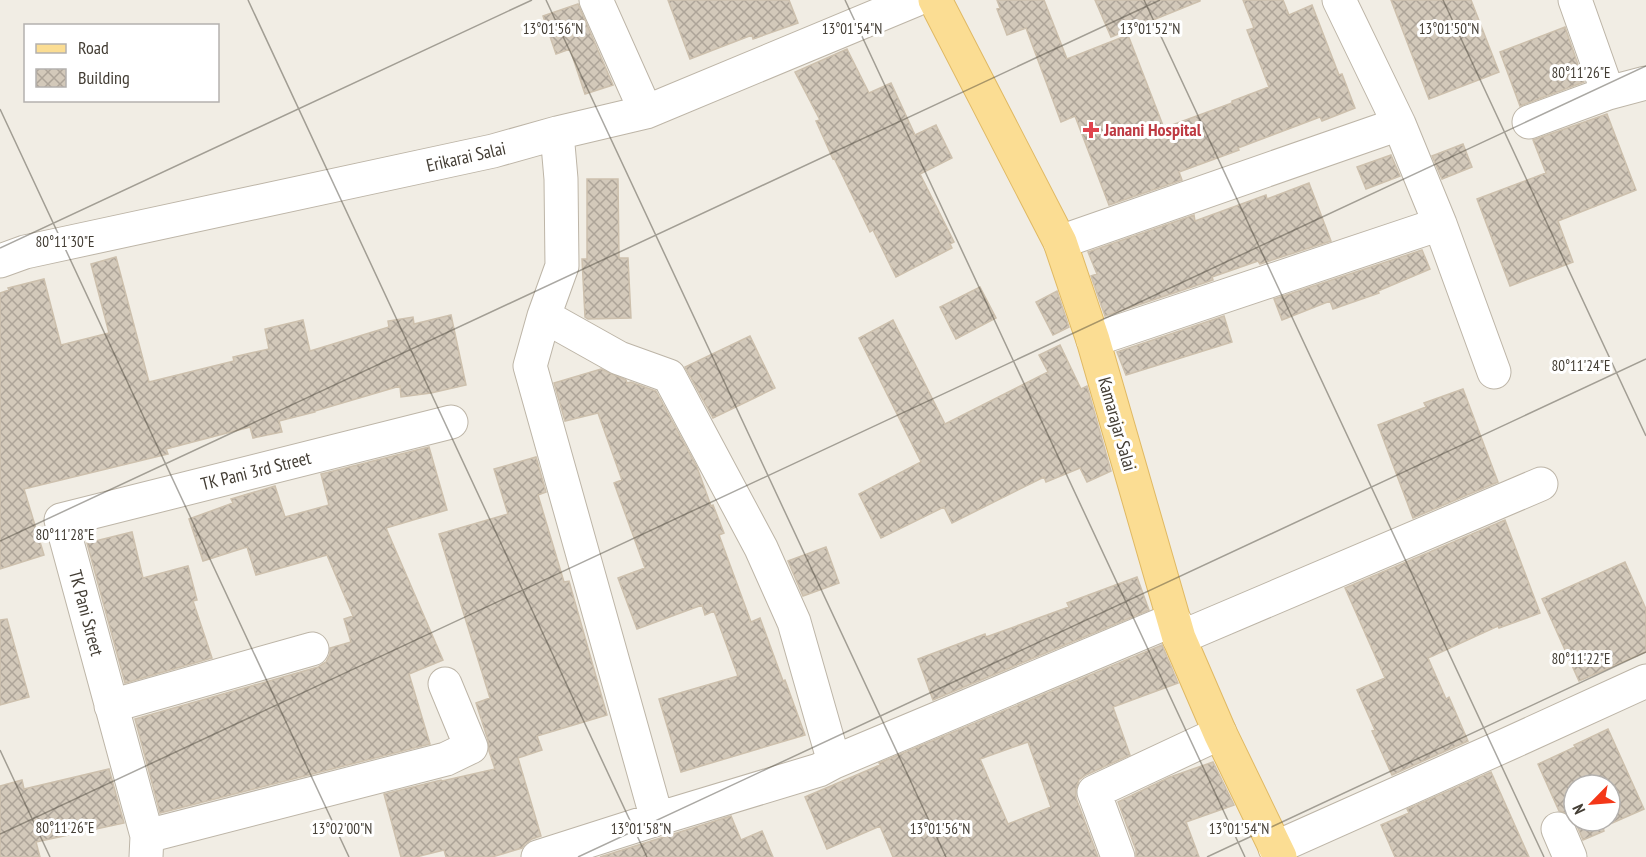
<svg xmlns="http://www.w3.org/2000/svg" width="1646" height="857" viewBox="0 0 1646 857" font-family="'PT Sans Narrow',sans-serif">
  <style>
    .building { fill: url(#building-cross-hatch); stroke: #cdc0ad; stroke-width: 1.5; fill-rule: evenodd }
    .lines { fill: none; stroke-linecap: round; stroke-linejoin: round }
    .minor-casing { stroke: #bdb5a7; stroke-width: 35 }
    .major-casing { stroke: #e0b963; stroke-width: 35 }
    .minor { stroke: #fff; stroke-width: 33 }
    .major { stroke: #fbdd93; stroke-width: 33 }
    .ticks { fill: none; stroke: #433d34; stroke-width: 1.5; stroke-opacity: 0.45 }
    .health-dot { fill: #e0444e; stroke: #fff; stroke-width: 2 }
    .labels { text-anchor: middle; stroke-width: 6; stroke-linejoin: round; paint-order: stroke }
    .health-label { font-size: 18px; font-weight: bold; fill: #be3a42; stroke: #fff; text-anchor: start }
    .street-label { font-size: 18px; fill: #433d34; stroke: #fff }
    .ticks-label { font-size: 15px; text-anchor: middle; fill: #433d34; stroke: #fff; stroke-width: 6; stroke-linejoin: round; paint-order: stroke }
  </style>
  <defs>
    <pattern id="building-cross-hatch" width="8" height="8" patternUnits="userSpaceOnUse" patternTransform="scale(1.5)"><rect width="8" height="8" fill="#d3c9ba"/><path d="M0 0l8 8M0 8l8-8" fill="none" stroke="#ada498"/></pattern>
  </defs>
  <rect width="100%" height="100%" fill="#f1ede4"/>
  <path class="building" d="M668,0H789L798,23L753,39L752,35L690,59Z
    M997,0H1044L1067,59L1128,35L1164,128L1232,103V101L1269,87L1247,30L1254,28L1243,0H1283L1289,15L1312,5L1339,75L1342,74L1355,108L1322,121L1320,117L1238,148L1239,150L1179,172L1182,180L1109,205L1075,116L1061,122L1026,28L1007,35L997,9L1000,8Z
    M1095,0H1200V1L1111,37Z
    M1391,0H1471L1499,72L1429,99Z
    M578,4L613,85L585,94L570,49L556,54L543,16Z
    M1565,27L1584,82L1520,106L1500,52Z
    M847,49L869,93L891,83L915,135L936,125L952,158L920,174L954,242L950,244L952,248L896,277L873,230L870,232L834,158L833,159L816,121L820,120L795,72Z
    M1607,114L1636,190L1558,221L1573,262L1510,286L1477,199L1546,173L1533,140Z
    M1463,144L1472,167L1442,179L1432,156Z
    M1391,155L1400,176L1366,189L1357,167Z
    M587,179H618L619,258H628L631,318L588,319L585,317L582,259H587Z
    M1309,183L1331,241L1260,264L1258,261L1212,277L1213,280L1105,316L1091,276L1097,274L1088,252L1194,215L1195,221L1266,195L1267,199Z
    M1422,250L1430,269L1378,291L1379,293L1333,309L1330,301L1282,320L1274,299Z
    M116,257L149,382L234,361L233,357L269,349L265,329L303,320L310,351L389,327L388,321L413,317L414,324L451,315L466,385L431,393L401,397L400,386L315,411V412L279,421L282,432L253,438L250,427L166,449L168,454L24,489L44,555L0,569V293L9,290L8,288L44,279L61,345L109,333L91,264Z
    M980,287L996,318L956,339L940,307Z
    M1057,291L1069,327L1053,335L1036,302Z
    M1224,316L1232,342L1126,375L1117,352Z
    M893,320L945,424L1048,372L1039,355L1060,345L1081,389L1087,386L1111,471L1087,482L1080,468L1046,482L1044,477L952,523L944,507L881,538L859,494L921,462L859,338Z
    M750,336L775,388L713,418L685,367Z
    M601,369L626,380L627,383L631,382L656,391L697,467L711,506L713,505L724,533L719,535L751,622L760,618L783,681L785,680L805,735L681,772L659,699L738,676L714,611L705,615L702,605L637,629L618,578L645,568L614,483L622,480L598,413L565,421L554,383Z
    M1463,389L1498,482L1413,518L1378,425L1426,407L1424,403Z
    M429,447L447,510L386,528L443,660L409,674L430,744L160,813L135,719L318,667L326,662L330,654V648L351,642L344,619L353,616L327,555L256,575L247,547L203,561L189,519L233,503L231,499L275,486L285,517L329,505L321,474Z
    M536,457L546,492L538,495L564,582L569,581L607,715L537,736L542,750L518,758L541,836L532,839L525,844L522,848L492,857H446L444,850L416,857H401L384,794L441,780L442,781L495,769L489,751L488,740L476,703L490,698L439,534L508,514L494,469Z
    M1505,520L1540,613L1499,628L1498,626L1428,658L1446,699L1449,697L1468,741L1392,775L1372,731L1375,730L1357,690L1385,678L1345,588Z
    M132,532L143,578L188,566L197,600L193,601L212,658L125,683L87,543Z
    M826,547L839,583L803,596L788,561Z
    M1625,562L1646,609V652L1579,681L1542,599Z
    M1137,577L1149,610L933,700L918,659L985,634L986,637L1069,607L1067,603Z
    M7,619L29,697L0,705V620Z
    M1162,645L1178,683L1113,707L1130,755L1086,775L1079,780L1076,789V798L1098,857H893L880,826L827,849L805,797L880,765L879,763ZM1028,742L1051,807L1008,824L980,759Z
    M1608,729L1644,809L1603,827L1604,831L1583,840L1575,821H1610V785H1574V820L1569,814L1559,811L1538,764L1575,747L1574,745Z
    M1213,762L1234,805L1186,822L1199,857H1136V850L1118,802L1170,777Z
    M109,769L124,823L36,842L40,857H0V786L22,780L24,789Z
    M1491,772L1529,857H1395L1381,825L1409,813L1407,809Z
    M731,816L741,840L762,831L773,857H600Z"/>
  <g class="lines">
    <g class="minor-casing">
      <path id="minor" d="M596,0L646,112
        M1339,0L1399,124L1440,224L1494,372
        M1575,0L1608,93
        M1529,122L1608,93L1646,83
        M557,133L561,179L562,266L544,316L530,366L657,819
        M1060,242L1399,124
        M0,261L25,252L493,151L557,133L646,112L915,0
        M544,316L619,358L669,376L761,548L794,622L834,762
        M1093,340L1440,224
        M1179,638L1541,484
        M111,706L312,649
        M1558,829L1570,857
        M147,836L446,759L471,747L445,684
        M1275,848L1508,744L1646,681
        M146,857L147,836L61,520L451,422
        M538,857L657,819L819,770L834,762L1163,624L1176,623
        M1118,857L1094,792L1220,733"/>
    </g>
    <g class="major-casing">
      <path id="major" d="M935,0L1060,242L1093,340L1179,638L1220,733L1280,857"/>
    </g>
    <use href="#minor" class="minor"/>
    <use href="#major" class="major"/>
  </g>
  <path class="ticks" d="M248,0L647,857M546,0L946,857M845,0L1245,857M1144,0L1544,857M1443,0L1646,436M0,109L349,857M0,248L532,0M0,541L1160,0M0,750L50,857M0,834L1646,66M578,857L1646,359M1207,857L1646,652"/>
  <path class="health-dot" d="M1088 121h6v6h6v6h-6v6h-6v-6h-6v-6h6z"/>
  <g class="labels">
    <g class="health-label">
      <text x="1104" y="136">Janani Hospital</text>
    </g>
    <g class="street-label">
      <text transform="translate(466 157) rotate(-13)" y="6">Erikarai Salai</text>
      <text transform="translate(1117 424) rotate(74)" y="6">Kamarajar Salai</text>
      <text transform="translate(256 471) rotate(-14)" y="6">TK Pani 3rd Street</text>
      <text transform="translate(86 613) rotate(75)" y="6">TK Pani Street</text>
    </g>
  </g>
  <g class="ticks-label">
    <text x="1150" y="34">13°01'52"N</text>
    <text x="1449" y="34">13°01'50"N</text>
    <text x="553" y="34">13°01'56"N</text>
    <text x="852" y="34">13°01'54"N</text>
    <text x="1581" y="78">80°11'26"E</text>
    <text x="65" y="247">80°11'30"E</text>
    <text x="1581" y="371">80°11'24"E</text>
    <text x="65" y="540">80°11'28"E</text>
    <text x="1581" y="664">80°11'22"E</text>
    <text x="65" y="833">80°11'26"E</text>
    <text x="342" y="834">13°02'00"N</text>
    <text x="641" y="834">13°01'58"N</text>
    <text x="940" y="834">13°01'56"N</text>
    <text x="1239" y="834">13°01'54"N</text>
  </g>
  <rect x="24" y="24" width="195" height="78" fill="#ffffff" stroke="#b4b1ae" stroke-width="1.5"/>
  <rect x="36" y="44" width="30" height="9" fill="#fbdd93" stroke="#b4b1ae" stroke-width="1.5"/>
  <text x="78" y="54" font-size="18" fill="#433d34">Road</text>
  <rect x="36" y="69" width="30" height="18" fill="url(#building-cross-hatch)" stroke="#b4b1ae" stroke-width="1.5"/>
  <text x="78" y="84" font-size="18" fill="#433d34">Building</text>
  <g transform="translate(1592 803) rotate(245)"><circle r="28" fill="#ffffff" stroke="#b4b1ae" stroke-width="1.5"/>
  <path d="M0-4.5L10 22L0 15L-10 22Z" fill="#f43718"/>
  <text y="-9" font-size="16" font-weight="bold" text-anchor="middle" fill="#433d34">N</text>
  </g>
</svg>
